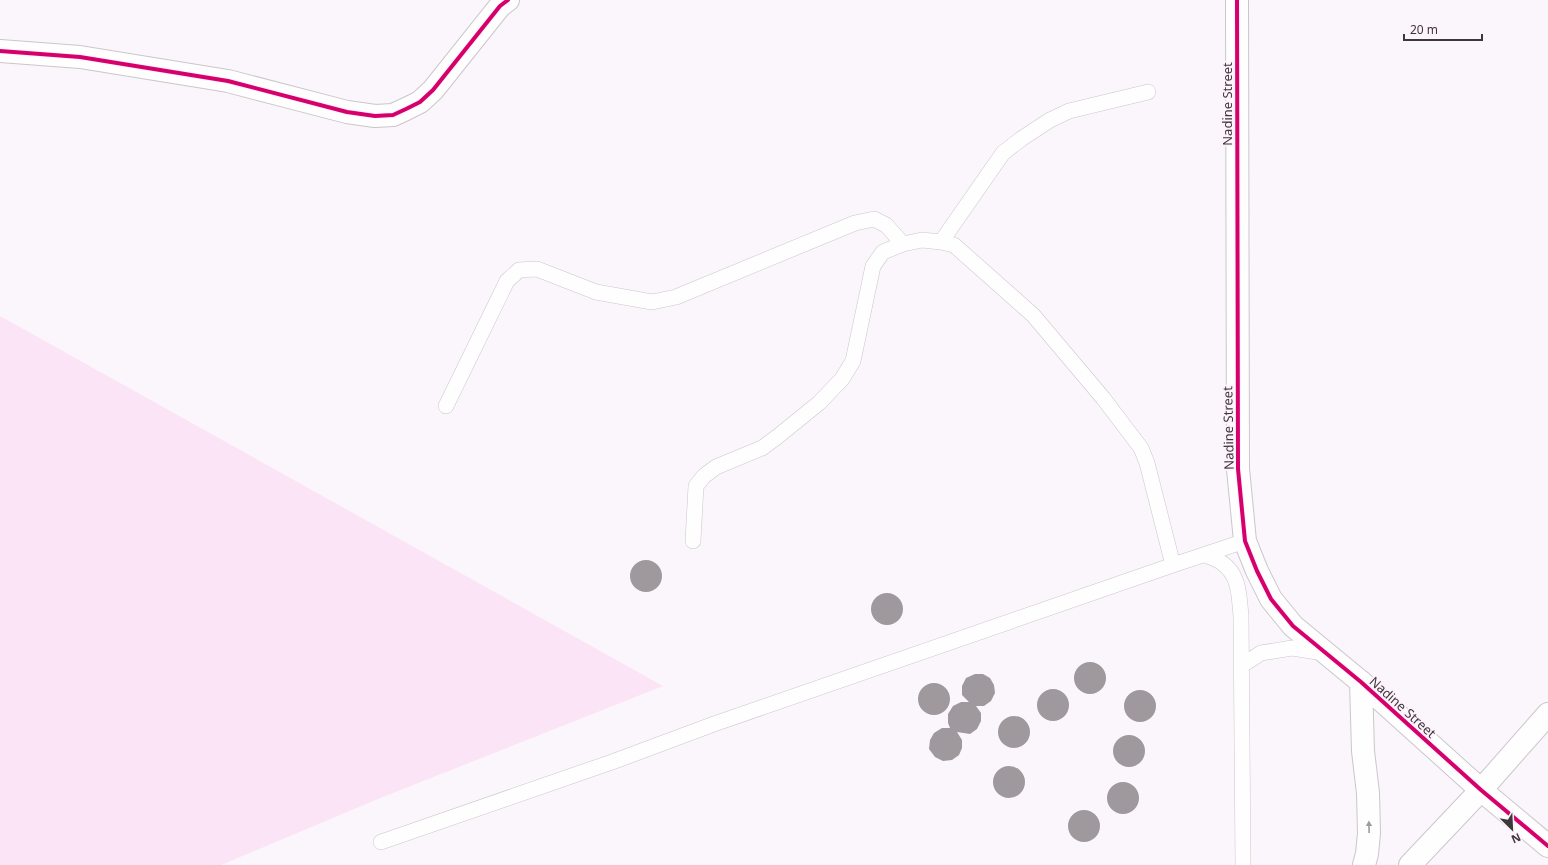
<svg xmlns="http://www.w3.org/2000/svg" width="1548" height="865" viewBox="0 0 1548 865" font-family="'Noto Sans',sans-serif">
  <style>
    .green { fill: #fce4f7 }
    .building { fill: #9f999e }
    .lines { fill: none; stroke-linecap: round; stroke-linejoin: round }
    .lane-casing { stroke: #ccc6cb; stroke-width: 16 }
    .street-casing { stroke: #ccc6cb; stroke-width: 24 }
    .secondary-casing { stroke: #ccc6cb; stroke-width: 24 }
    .primary-casing { stroke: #ccc6cb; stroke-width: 24 }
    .lane { stroke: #fefefe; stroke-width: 15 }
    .street { stroke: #fefefe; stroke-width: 22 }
    .secondary { stroke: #fefefe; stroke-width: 22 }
    .primary { stroke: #fefefe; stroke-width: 22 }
    .cycleway-casing { stroke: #fef3fc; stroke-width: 6 }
    .cycleway { stroke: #d6006c; stroke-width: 4 }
    .oneway { fill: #9e9a9d }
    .labels { text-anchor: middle; stroke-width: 4; stroke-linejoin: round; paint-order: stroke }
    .street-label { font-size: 13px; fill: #3e373c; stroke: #fef3fc }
  </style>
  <rect width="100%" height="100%" fill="#fbf6fb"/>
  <path class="green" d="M0,316L663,686L378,799L221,865H0Z"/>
  <path class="building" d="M630 576a16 16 0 1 1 32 0a16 16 0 1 1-32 0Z
    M871 609a16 16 0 1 1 32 0a16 16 0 1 1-32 0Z
    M1074 678a16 16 0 1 1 32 0a16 16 0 1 1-32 0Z
    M975,674H983L990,678L994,685L995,693L991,701L984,706H976L981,713V721L977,729L970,734L957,732L962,740V748L959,755L952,760L943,761L935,757L929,749L930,740L934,733L942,728H950L948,723V714L953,706L961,702H969L962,695V686L966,678Z
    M918 699a16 16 0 1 1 32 0a16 16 0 1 1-32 0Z
    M1037 705a16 16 0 1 1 32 0a16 16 0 1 1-32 0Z
    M1124 706a16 16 0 1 1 32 0a16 16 0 1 1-32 0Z
    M998 732a16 16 0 1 1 32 0a16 16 0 1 1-32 0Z
    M1113 751a16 16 0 1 1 32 0a16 16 0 1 1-32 0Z
    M993 782a16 16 0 1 1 32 0a16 16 0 1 1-32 0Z
    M1107 798a16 16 0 1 1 32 0a16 16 0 1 1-32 0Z
    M1068 826a16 16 0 1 1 32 0a16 16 0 1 1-32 0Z"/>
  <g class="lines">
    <g class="lane-casing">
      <path id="lane" d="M941,242L1003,153L1021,139L1050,120L1069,111L1148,92
        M446,406L507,281L519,270L537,269L596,292L652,302L676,297L855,223L874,219L886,225L903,244
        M693,541L696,486L704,476L716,467L762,448L777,437L819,403L842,379L853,361L873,266L883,252L903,244L922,240L941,242L954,245L1033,315L1103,398L1141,448L1147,463L1173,565
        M1205,555C1210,557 1217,559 1222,563C1240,575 1239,597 1241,616L1243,865
        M1241,666L1261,653L1292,648L1324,653
        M381,842L612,762L714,724L1173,565L1245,541"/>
    </g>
    <g class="street-casing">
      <path id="street" d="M0,51L80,57L228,81L347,112L375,116L393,115L406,109L420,102L433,90L500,6L508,0
        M1481,790L1548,846"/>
    </g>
    <g class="secondary-casing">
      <path id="secondary" d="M1237,0L1238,469L1245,541L1257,571L1271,599L1293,626L1361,682L1481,790"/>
    </g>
    <g class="primary-casing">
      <path id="primary" d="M1361,682L1363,751L1368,793L1369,833L1367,854L1364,865
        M1410,865L1481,790L1548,714"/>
    </g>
    <use href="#lane" class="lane"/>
    <use href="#street" class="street"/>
    <use href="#secondary" class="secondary"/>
    <use href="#primary" class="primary"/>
    <g class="cycleway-casing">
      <path id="cycleway" d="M1237,0L1238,469L1245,541L1257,571L1271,599L1293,626L1361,682L1481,790L1548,846
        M0,51L80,57L228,81L347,112L375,116L393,115L406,109L420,102L433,90L500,6L508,0"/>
    </g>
    <use href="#cycleway" class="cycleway"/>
  </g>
  <defs><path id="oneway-solid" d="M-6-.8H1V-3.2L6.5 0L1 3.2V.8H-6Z"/></defs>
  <use class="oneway" href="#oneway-solid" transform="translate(1369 827) rotate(-91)"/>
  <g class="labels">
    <g class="street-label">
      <text transform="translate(1227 104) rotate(-90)" y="5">Nadine Street</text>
      <text transform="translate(1228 428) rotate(-91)" y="5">Nadine Street</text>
      <text transform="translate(1403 707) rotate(42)" y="5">Nadine Street</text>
    </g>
  </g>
  <g transform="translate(1512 829) rotate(156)" stroke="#fef3fc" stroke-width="3" paint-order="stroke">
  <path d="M0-3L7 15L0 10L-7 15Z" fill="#3e373c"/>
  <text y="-6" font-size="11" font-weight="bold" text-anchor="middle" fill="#3e373c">N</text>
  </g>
  <path d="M1404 34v6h78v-6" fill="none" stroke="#3e373c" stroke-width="2"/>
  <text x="1410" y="34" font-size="12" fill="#3e373c" stroke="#fef3fc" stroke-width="3" paint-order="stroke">20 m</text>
</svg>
